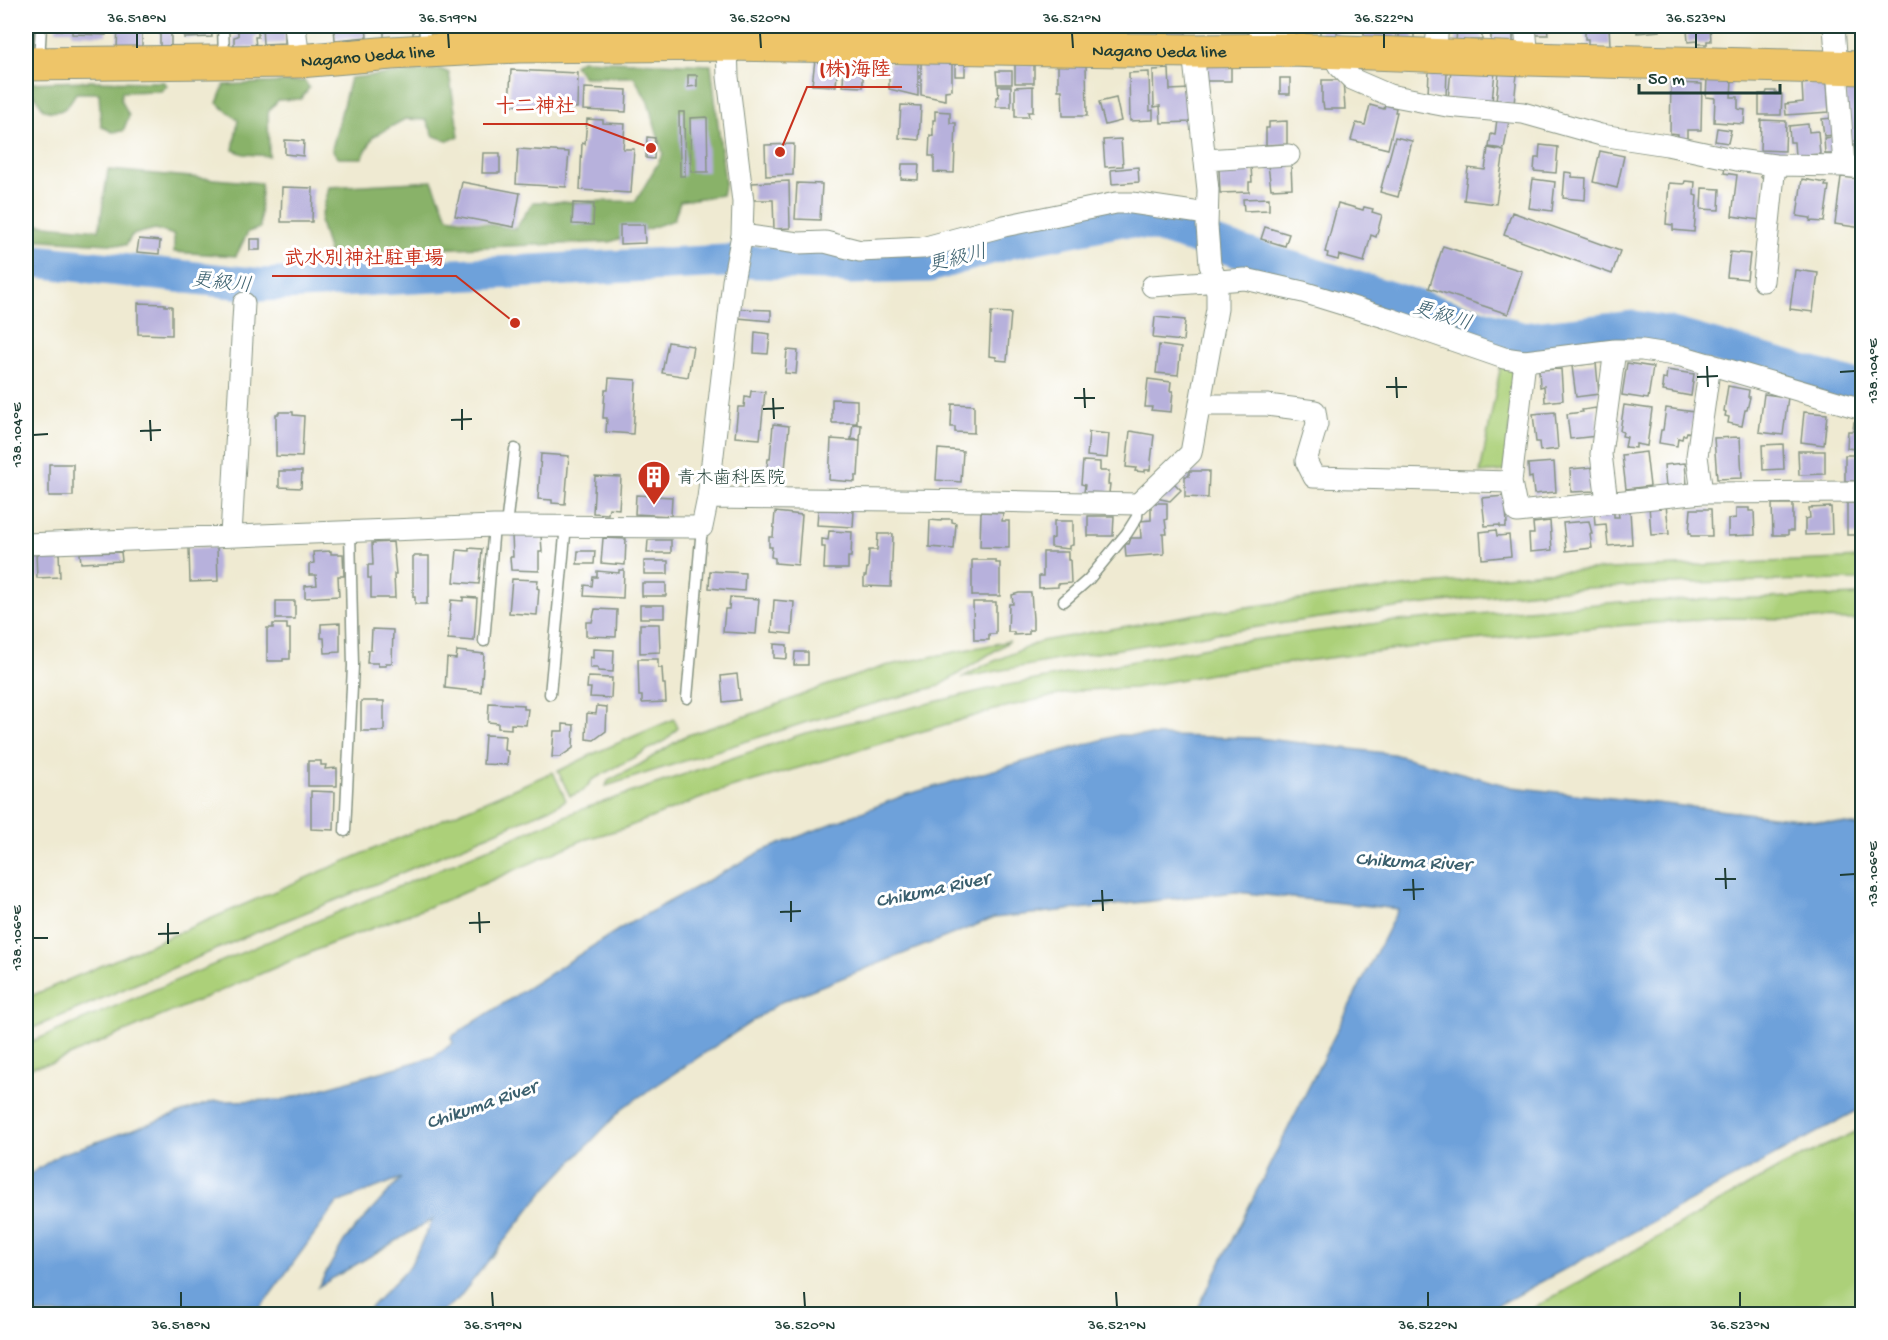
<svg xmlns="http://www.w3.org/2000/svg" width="1888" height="1340" viewBox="0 0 1888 1340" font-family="'Gochi Hand','Klee One',sans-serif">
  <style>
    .green { fill: #acd079; stroke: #668656; stroke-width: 1.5 }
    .forest { fill: #89b269; stroke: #54784e; stroke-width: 1.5 }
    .water { fill: #6ea1da; stroke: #466f87; stroke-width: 1.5 }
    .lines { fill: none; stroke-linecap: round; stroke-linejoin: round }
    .river { stroke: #6ea1da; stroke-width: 33 }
    .building { fill: #b7b1dc }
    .service-casing { stroke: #879483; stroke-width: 13 }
    .minor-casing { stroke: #879483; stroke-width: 23 }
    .primary-casing { stroke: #879483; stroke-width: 35 }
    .service { stroke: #fff; stroke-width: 10 }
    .minor { stroke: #fff; stroke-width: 21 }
    .primary { stroke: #eec569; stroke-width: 33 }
    .ticks { fill: none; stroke: #1f3d34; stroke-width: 2 }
    .labels { text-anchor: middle; stroke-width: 6; stroke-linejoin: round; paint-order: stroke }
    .street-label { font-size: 18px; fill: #1f3d34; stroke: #fff }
    .poi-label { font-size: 18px; fill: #1f3d34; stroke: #fff; text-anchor: start }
    .water-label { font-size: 20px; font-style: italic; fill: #3b606e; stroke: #fff }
    .leader { fill: none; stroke: #c8321e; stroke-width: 2 }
    .callout-dot { fill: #c8321e; stroke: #fff; stroke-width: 2 }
    .callout-label { font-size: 20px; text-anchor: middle; font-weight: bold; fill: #c8321e; stroke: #fff; stroke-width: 6; stroke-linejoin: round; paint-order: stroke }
    .neatline { fill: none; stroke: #1f3d34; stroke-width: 2 }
    .ticks-label { font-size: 15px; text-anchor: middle; fill: #1f3d34 }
  </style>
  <rect width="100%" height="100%" fill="#fff"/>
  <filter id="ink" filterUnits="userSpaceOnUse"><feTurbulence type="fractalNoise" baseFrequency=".0167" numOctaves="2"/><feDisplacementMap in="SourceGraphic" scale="12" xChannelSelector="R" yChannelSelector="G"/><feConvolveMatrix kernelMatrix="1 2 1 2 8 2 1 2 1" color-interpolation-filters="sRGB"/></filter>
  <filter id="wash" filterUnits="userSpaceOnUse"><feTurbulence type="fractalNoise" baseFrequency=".008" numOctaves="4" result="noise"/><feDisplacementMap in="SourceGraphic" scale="24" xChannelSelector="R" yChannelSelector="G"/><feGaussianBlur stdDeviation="1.35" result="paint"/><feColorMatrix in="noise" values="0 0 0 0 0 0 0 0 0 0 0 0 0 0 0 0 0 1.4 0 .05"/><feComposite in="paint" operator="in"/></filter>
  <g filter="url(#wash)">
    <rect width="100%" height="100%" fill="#efead2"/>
    <path class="green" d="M1501,364L1517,372L1505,471L1480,473Z
      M1862,558V580C1777,580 1692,582 1607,587C1531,591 1455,600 1380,610C1239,628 1100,651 961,678L985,665L1042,641L1196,614L1358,592L1543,572Z
      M1862,595V620L1725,618L1602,627L1445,643L1227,671L1134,688L1081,690L1001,708L717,792L625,828L583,840L449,899L328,945L52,1063L26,1068V1044L577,811L802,734L988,689L1223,644L1386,622L1620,602Z
      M1010,641L939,686L807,722L606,786L608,781L641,764L685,736L758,712L822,687L885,666Z
      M674,719L678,728L666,740L592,780L583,791L570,796L558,771L595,753Z
      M553,772L566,800L558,805L378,883L245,937L26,1031V998Z
      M1862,1129V1314H1523L1786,1164Z"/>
    <path class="forest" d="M581,60L711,65L725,183L722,195L680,201L674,220L610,242L329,253L320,222L329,187L432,181L448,217L515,229L533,202L636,201L663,154L648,102L634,77H584L574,65Z
      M440,69L449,73L459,136L448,141L434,136L426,120L405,119L374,136L362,158H338L332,149L350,78Z
      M84,81L164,82L167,86L161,91L122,92L121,99L129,116L123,131L112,132L101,126L99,93H76C67,108 63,115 44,110L33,93H26V83Z
      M305,81L309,88L301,99L278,100L268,112L269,156L244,154L233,150L238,120L217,103L224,85Z
      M108,170L261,183L260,228L248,232L236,256L174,252V235L155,229L132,235L126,245L26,239V223L99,230Z"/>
    <path class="water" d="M1119,735L1258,738L1393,754L1512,787L1862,826V1108L1482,1314H1192L1198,1308L1398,909L1236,892L994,918L781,1002L624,1107L543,1192L458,1299L438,1314H364L410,1266L433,1219L318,1287L344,1241L401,1178L337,1203L256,1314H26V1177L59,1155L214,1101L282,1100L433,1057L453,1043L451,1037L621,928L762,851L905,795Z"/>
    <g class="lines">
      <path class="river" d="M26,260L262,285L725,261L823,264L850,268L930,266L1011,242L1122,220L1150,224L1524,339L1634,327L1669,333L1862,388"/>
    </g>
    <g id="blocks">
      <path class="building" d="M56,26H106V35L72,34V30H56Z
        M118,26H129V29H142V49L117,48Z
        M160,26H171V48H160Z
        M186,26H211L212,37L184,38V28H186Z
        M238,26H258V37H255L256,47L234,48V37L238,36Z
        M262,26H285V43L263,44Z
        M334,26H366L367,37L335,40Z
        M384,26H413V36L384,37Z
        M658,26H705L703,32H658Z
        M892,26H921V32H892Z
        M926,26H951L950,32H926Z
        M1009,26H1032V32H1009Z
        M1045,26H1058V33L1045,34Z
        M1070,26H1088L1089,34L1074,35V30H1070Z
        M1160,26H1185L1186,34H1160Z
        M1316,26H1340V31H1337V37H1320V28H1316Z
        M1367,26H1394V27H1396V41H1364V28H1367Z
        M1457,26H1482V40H1470V43H1456Z
        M1491,26H1515V32H1513V42L1491,43Z
        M1533,26H1547L1548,35H1534Z
        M1585,26H1609L1610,45H1588V39H1585Z
        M1637,26H1660V31L1637,33Z
        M1690,26H1710L1711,41H1707V44H1697V41L1688,42L1687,29H1690Z
        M26,27H34L33,48H26Z
        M1399,27H1414V41H1399Z
        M815,60L838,61L836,86L812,85Z
        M844,60H862L861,76H863V87L843,86Z
        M952,62V90L945,91V100L921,95V63Z
        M955,62H965V76H955Z
        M889,63H918V96L889,89Z
        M1058,63H1086L1087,116H1063L1062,90H1058Z
        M1015,64H1034V83H1015Z
        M1203,64H1231V81H1203Z
        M1169,69L1170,90L1190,89L1191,122L1161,123L1160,106L1154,107L1153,70Z
        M511,70L578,73L577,108L509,105Z
        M1429,70L1447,71L1446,97L1428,96Z
        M1451,70L1495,71L1492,102L1448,99Z
        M996,71H1012V84H997Z
        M1149,72L1150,111L1153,110V120L1130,121L1129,73Z
        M1499,72L1517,74L1514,104L1496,102Z
        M688,75H697V86L688,87Z
        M1280,78H1290V94H1280Z
        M1707,79L1732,80L1731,97H1738V109L1745,110L1744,124L1714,122L1715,98L1706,97Z
        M1322,80H1343L1345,109H1324L1323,103H1322Z
        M1827,82L1829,112L1786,115L1785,104L1803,102L1802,84Z
        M1671,83L1702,84L1701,130H1687V138H1678V134L1670,133Z
        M1862,83V147L1850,148L1845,84Z
        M998,86H1011V107H996V97H999Z
        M1033,86V112H1028L1029,117H1015V87Z
        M584,88L627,90L626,112L583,110Z
        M1767,91H1776V94H1782L1781,115H1759V94H1766Z
        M1116,98L1121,121L1105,125L1099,102Z
        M901,105L921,106L919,140L899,138Z
        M1370,105L1384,109L1385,105L1396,108L1395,112H1397L1388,149L1351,140L1356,123L1365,125Z
        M935,111L950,112V123H956L954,173L934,172V156H929L930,135L933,136V120H935Z
        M679,112H684L685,176H680Z
        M707,117L708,172H691L690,118Z
        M1833,118L1834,135L1824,136L1822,119Z
        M587,119L603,120V123L625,124L623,149H634L631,193L580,190L582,143L585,144Z
        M1497,119L1509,121L1504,149L1489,147L1491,134L1495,135Z
        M1761,120L1786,121L1785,151L1760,150Z
        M1287,121V144L1266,145V128H1269V122Z
        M1808,124L1809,132L1818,131L1820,154L1795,156L1794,142H1790L1789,126Z
        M1717,128L1731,130L1728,143L1715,141Z
        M647,137L655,138L654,159L646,158Z
        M1395,137L1412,141L1398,197L1380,192Z
        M1834,137L1835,154H1825L1824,138Z
        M1121,139L1123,166L1105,167L1103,140Z
        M285,140L304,141L303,156L285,154Z
        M794,144L793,175L766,176L765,145Z
        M1540,145L1558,147L1556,173L1534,171L1535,158H1539Z
        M1488,148L1504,151L1496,204L1464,200L1468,168L1485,170Z
        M518,149L569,152L566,187L516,184Z
        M1600,151L1624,156L1617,188L1593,182Z
        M483,153H500V173H482Z
        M902,164H919L918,180L901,179Z
        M1268,165H1291L1292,188L1271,189Z
        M1251,166L1252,182H1249V192L1220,193L1219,168Z
        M1138,167L1139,182L1112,184L1111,170Z
        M1725,167L1761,172V177H1763L1762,189L1763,190L1760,220L1732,216L1737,175L1724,173Z
        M1565,172L1572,173V177L1586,178L1585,200L1563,198Z
        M1841,177L1862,179L1858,204H1862V228L1835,224Z
        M1533,179L1555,182L1552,211L1529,208Z
        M1802,179L1826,183L1825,186H1829L1824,222L1810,221L1811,218L1797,216Z
        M789,181L790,228L774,229L773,200H753L752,183Z
        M1685,181L1695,182L1694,195L1697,196L1694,232L1673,230V225L1666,224L1669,183L1684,184Z
        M462,182L520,193L514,227L455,216Z
        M797,183L822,184L820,220L795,219Z
        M282,187L313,188L312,222H281Z
        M1702,188L1720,189L1719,210L1701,209Z
        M1269,198V210L1244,211L1243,199Z
        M573,203L594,204L593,225L572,224Z
        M1338,203L1363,210L1364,207L1373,209L1372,212L1382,215L1376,237L1371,235L1364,262L1339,255L1338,260L1327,257L1328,253L1325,252Z
        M1512,212L1620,251L1612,274L1504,235Z
        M620,225H644L645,243L620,244Z
        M1265,227L1289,234L1285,246L1261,239Z
        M139,239L160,241L159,254L137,252Z
        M250,239H260V250H250Z
        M1443,246L1522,271L1508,314L1429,288Z
        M1730,252L1750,254L1747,279L1727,277Z
        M1795,270L1818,273L1813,312L1790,309Z
        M138,303L165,304V306H172V335L138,334Z
        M739,309L771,310V321L738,318Z
        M991,312L1011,313L1007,361L996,360V357L989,356Z
        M1155,317L1185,320L1183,341L1153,338Z
        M755,332L770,334L768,354L754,353Z
        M668,342L693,346L688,377L662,373Z
        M1159,345L1181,348L1178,375L1156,373Z
        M787,350L798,351L796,374L785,373Z
        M1596,363L1599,394L1576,397L1572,366Z
        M1627,363L1653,367L1648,399L1622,395Z
        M1561,369L1563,400L1545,402L1544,386L1540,387L1539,370Z
        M1667,370L1694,374L1691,396L1663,391L1664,388H1662L1663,378L1666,379Z
        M609,378L636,380L633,434L606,432L607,418H603L605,390H608Z
        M1148,379L1171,382L1170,391H1173L1171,412L1151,410L1152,407H1145Z
        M1728,386L1749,390L1748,397H1750L1747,410H1745L1742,426L1728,423L1729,417L1725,416L1726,412L1724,411Z
        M751,391L765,392L760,439L735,437L738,407H744L745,397L750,398Z
        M1764,394L1788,397L1783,435L1759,432Z
        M832,399L857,400V423H832Z
        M952,404L974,405V433L955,432V427H951Z
        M1624,405L1652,409L1647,446L1636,444V448L1625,447L1627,437L1622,436L1623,432L1620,431Z
        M1596,408L1598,428L1597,436L1570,439L1567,414L1583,412L1582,410Z
        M1666,408L1694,412L1691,433L1687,432L1686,435H1683L1682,439L1678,438L1677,446L1659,443L1661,430H1663Z
        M279,412H293V415L304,416L302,457L276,456V414H279Z
        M1555,412L1558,449L1540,451L1539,442H1536L1533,414Z
        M1804,412L1827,414L1824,445L1801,442Z
        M1854,422L1862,423V450L1847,448L1848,431H1853Z
        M773,424L789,426L785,470L767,468L768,459H770Z
        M853,424L861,425L860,440L851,439Z
        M1130,431L1154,435L1150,470H1145V472L1135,471L1136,468L1126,467Z
        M1089,432L1109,434L1107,458L1087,456Z
        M1740,437L1742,478L1717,479L1714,438Z
        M831,439L860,441L858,476H855V482L829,480Z
        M1783,444L1784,469L1763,470L1762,445Z
        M938,449L963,451L961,482L936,480Z
        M1798,451H1825V474L1799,475Z
        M1646,452L1650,486L1626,489L1622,455Z
        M541,454L569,456L565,504L552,503V500L538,499Z
        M1845,455H1862V481H1845Z
        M1083,461L1100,462V471H1109L1108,484H1110L1109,493L1084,492L1085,485L1081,484Z
        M1554,462L1556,492L1534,494L1532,477L1529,478L1528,464Z
        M1685,463L1687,485L1666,487L1664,465Z
        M49,464H73V496H49Z
        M1594,467L1596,491L1571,492L1570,469Z
        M279,471H302L301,488L279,487Z
        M1189,471H1209L1208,498L1185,497V476H1189Z
        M595,476L621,477L619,509L609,508L608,514L593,513Z
        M1173,482L1181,490L1170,501L1156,498Z
        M636,495L672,497L671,516L635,514Z
        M1505,496L1507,523H1506V527H1500V525L1485,526L1482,498Z
        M1151,503H1167V519L1165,520L1167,534H1163L1164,554L1126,557L1125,544H1129L1131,538H1141L1140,521L1151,520Z
        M1847,503H1862V535H1847Z
        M1666,504L1669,534L1651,535L1649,505Z
        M1772,504H1793V531H1788V535H1773Z
        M1831,507L1832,534L1805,535V519L1810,518L1809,508Z
        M1736,508H1749V511H1754L1755,535L1728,536V519L1736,518Z
        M1691,509H1711L1712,536H1691V533H1689Z
        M818,510L854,511L853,527L817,525Z
        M1618,510H1630L1632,544L1608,546L1606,524L1595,525L1594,512L1614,511V517H1619Z
        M775,512L802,515L798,565L775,563V558L771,557L772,547H769V537H773Z
        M981,512L1003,513L1002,521H1009V548L980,547Z
        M1088,516H1114L1113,536H1088Z
        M942,519H952V522L956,523L954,549L929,547L930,520L941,521Z
        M1054,521H1073V545L1069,546V549L1051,547V539L1054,538Z
        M1550,521L1552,550L1530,552L1529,534H1534L1533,523Z
        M1589,521L1592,534H1590L1592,548L1566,551L1563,523Z
        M1496,530L1497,536L1509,535L1511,556L1482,559L1480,532Z
        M829,531L852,532L851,557H848V569H824L825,547H822V539L828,540Z
        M878,534H893L891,587L864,586V576H866L867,568H868L869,550H877Z
        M512,535H541L542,552H539V571L511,570L510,557H513Z
        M603,538L626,539L625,565L601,563Z
        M648,540H671V553H647Z
        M393,542L396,574H394L395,598H371V578H368V565H373L372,543Z
        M217,547L218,581L190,582L189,548Z
        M469,548L482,549L479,584L454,582L457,550L469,551Z
        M331,551V554H343L344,576H338L339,596L305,598V586L317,585L316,575H309V564L314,563L313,552Z
        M578,551H595L594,564H577Z
        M59,552L60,577L37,578L36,553Z
        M121,552L122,561L81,563L80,553Z
        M1043,552H1068V560H1070L1071,583L1058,584V587L1039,588V576H1043Z
        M413,556H429V597H427V604H415V597H413Z
        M972,560H996V563H1000V596H972Z
        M644,561H668V574H644Z
        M619,570H624L623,598L584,596L585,585L592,586L593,577H597V571L619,573Z
        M710,571L745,573L744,591L709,588Z
        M512,579L538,580L537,588L539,589L537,615L509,613Z
        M642,583H666V596H642Z
        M1019,593H1031L1033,619V630H1029V634L1014,635V632H1008L1009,604H1013L1012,595Z
        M463,597L477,598L474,641L448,639L451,600L463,601Z
        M730,597L759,599L756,634L723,632L725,609H729Z
        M774,600L794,602L792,634L772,632Z
        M276,601H295V619H276Z
        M973,602H996V634H989V640H974Z
        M640,605H664V618H640Z
        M595,609L617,610L616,637L586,636V622H592Z
        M340,623V652L325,653L324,638H321V624Z
        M273,624H287V629H290V659H283V661H267V628H273Z
        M640,624H659L660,652L640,653Z
        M372,629L393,630L392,663H386V666H378V663H367L368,650H371Z
        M774,644L787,645V659L774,658Z
        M593,649L614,650L613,672L598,671V668H590V657L593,658Z
        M457,651L484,654L481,692L445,688L447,658L456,659Z
        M795,652H808V665H794Z
        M638,659H658V668H662L663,684H665L666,702L642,703V696H639Z
        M737,674L740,700L723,702L721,676Z
        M588,677L612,678L611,698L590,697L591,688H587Z
        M361,701H384V731H361Z
        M489,703L524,705V709H528L526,725L511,724V729L498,728V723L488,722Z
        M597,706L607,707L606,731L594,740L586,739L587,713L596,714Z
        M563,724L574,725L573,748L560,757H552L554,731H563Z
        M485,735L505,736L504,750L508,751L507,765L483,764Z
        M308,761H321V765H326L325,769L337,768V786H308Z
        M311,791L335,792L334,830L311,829Z"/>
    </g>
  </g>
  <g filter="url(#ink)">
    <use href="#blocks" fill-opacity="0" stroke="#879483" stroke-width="1.5"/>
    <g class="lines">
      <g class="service-casing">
        <path id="service" d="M223,26L224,58
          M424,26L426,47
          M39,61L41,26
          M506,526L515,449
          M1064,601L1089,579L1127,533L1137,517L1138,504
          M484,641L494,526
          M550,694L566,525
          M687,698L702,527
          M345,831L353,666L350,532"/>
      </g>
      <g class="minor-casing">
        <path id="minor" d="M295,26L299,61
          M1256,26C1273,31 1285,32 1292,50
          M1525,26L1528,59
          M1834,26L1844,166
          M1331,52L1339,66L1352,79L1389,95L1447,106L1523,113L1601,135L1667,145L1737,160L1775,165L1844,166L1862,168
          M1435,56L1438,26
          M1205,160L1289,155
          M742,235L798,243L825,242L860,251L922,248L1004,226L1116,203H1132L1207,214
          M1763,281L1775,165
          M1152,286L1245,279L1303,292L1391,319L1504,358L1525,361L1615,350H1642L1681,356L1862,409
          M1525,361L1511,482L1517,512L1702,493L1862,492
          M1200,405H1267L1315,411L1317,424L1306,461L1314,477L1511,482
          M1702,493L1697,456L1710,364
          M708,498L988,501L1138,504L1191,453L1217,309V282L1210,265L1207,226L1208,190L1193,51
          M1607,502L1601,454L1615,350
          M231,535L244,303
          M26,544L494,526L702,527L708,498L733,281L742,235L743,202L728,77L727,44"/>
      </g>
      <g class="primary-casing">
        <g id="primary">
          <path id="s1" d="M26,64L299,61L391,53L518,46L727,44L1193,51L1292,50L1528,59L1862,68"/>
        </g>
      </g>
      <use href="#service" class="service"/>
      <use href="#minor" class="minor"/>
      <use href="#primary" class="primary"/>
    </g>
  </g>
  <path class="ticks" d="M137,33V48M448,33L449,48M760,33L761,48M1072,33L1073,48M1384,33V48M1696,33V48M1707,366L1708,387M1840,372L1855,371M1396,377L1397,398M1697,377L1718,376M1386,387H1407M1084,388L1085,408M773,398L774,419M1074,398H1095M462,409V430M763,409L784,408M150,420L151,441M451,420L472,419M140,431L161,430M33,435L48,434M1725,868L1726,889M1840,875L1855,874M1413,879L1414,900M1715,879H1736M1102,890L1103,911M1403,890L1424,889M791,901V922M1092,901L1113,900M479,912L480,933M780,912L801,911M168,923V944M469,923L490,922M158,934L179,933M33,938H48M181,1292V1307M492,1292L493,1307M804,1292L805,1307M1116,1292L1117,1307M1428,1292V1307M1740,1292V1307"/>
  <defs>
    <g id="building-pin" transform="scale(1.725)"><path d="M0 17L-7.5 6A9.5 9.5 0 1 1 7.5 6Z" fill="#c8321e" stroke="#fff"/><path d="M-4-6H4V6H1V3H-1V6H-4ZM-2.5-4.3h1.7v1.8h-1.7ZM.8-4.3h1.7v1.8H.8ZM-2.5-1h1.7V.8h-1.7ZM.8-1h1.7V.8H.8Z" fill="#fff"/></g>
  </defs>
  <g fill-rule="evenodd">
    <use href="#building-pin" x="654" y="477"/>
  </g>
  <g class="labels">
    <g class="street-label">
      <text dy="6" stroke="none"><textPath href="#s1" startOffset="1134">Nagano Ueda line</textPath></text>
      <text dy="6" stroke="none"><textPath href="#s1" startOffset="342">Nagano Ueda line</textPath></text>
    </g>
    <g class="poi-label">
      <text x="677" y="483">青木歯科医院</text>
    </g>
    <g class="water-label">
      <text transform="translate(957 257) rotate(-14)" y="7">更級川</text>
      <text transform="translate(222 281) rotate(6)" y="7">更級川</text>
      <text transform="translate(1443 314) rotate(17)" y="7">更級川</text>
      <text transform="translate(1413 860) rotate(3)" y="7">Chikuma River</text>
      <text transform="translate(932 888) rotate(-12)" y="7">Chikuma River</text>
      <text transform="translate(481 1103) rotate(-19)" y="7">Chikuma River</text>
    </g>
  </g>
  <path class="leader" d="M780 152L807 87H902M651 148L587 124H483M515 323L456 276H272"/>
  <g class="callout-dot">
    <circle cx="780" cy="152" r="6"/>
    <circle cx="651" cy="148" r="6"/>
    <circle cx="515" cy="323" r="6"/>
  </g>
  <g class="callout-label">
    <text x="855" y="75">(株)海陸</text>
    <text x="535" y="112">十二神社</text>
    <text x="364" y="264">武水別神社駐車場</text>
  </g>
  <rect width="1888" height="1340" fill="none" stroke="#fff" stroke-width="66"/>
  <path d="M1639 84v9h141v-9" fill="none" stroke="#1f3d34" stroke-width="3"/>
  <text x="1648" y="84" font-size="18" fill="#1f3d34" stroke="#ffffff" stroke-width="4.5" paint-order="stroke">50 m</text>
  <rect x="33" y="33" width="1822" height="1274" class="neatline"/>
  <g class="ticks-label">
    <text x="137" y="22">36.518°N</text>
    <text x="448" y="22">36.519°N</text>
    <text x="760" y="22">36.520°N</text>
    <text x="1072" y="22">36.521°N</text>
    <text x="1384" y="22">36.522°N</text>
    <text x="1696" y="22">36.523°N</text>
    <text transform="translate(1872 371) rotate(-90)" y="5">138.104°E</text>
    <text transform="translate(16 435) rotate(-90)" y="5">138.104°E</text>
    <text transform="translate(1872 874) rotate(-90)" y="5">138.106°E</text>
    <text transform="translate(16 938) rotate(-90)" y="5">138.106°E</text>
    <text x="181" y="1329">36.518°N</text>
    <text x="493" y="1329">36.519°N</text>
    <text x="805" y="1329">36.520°N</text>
    <text x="1117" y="1329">36.521°N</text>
    <text x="1428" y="1329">36.522°N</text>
    <text x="1740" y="1329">36.523°N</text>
  </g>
</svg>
